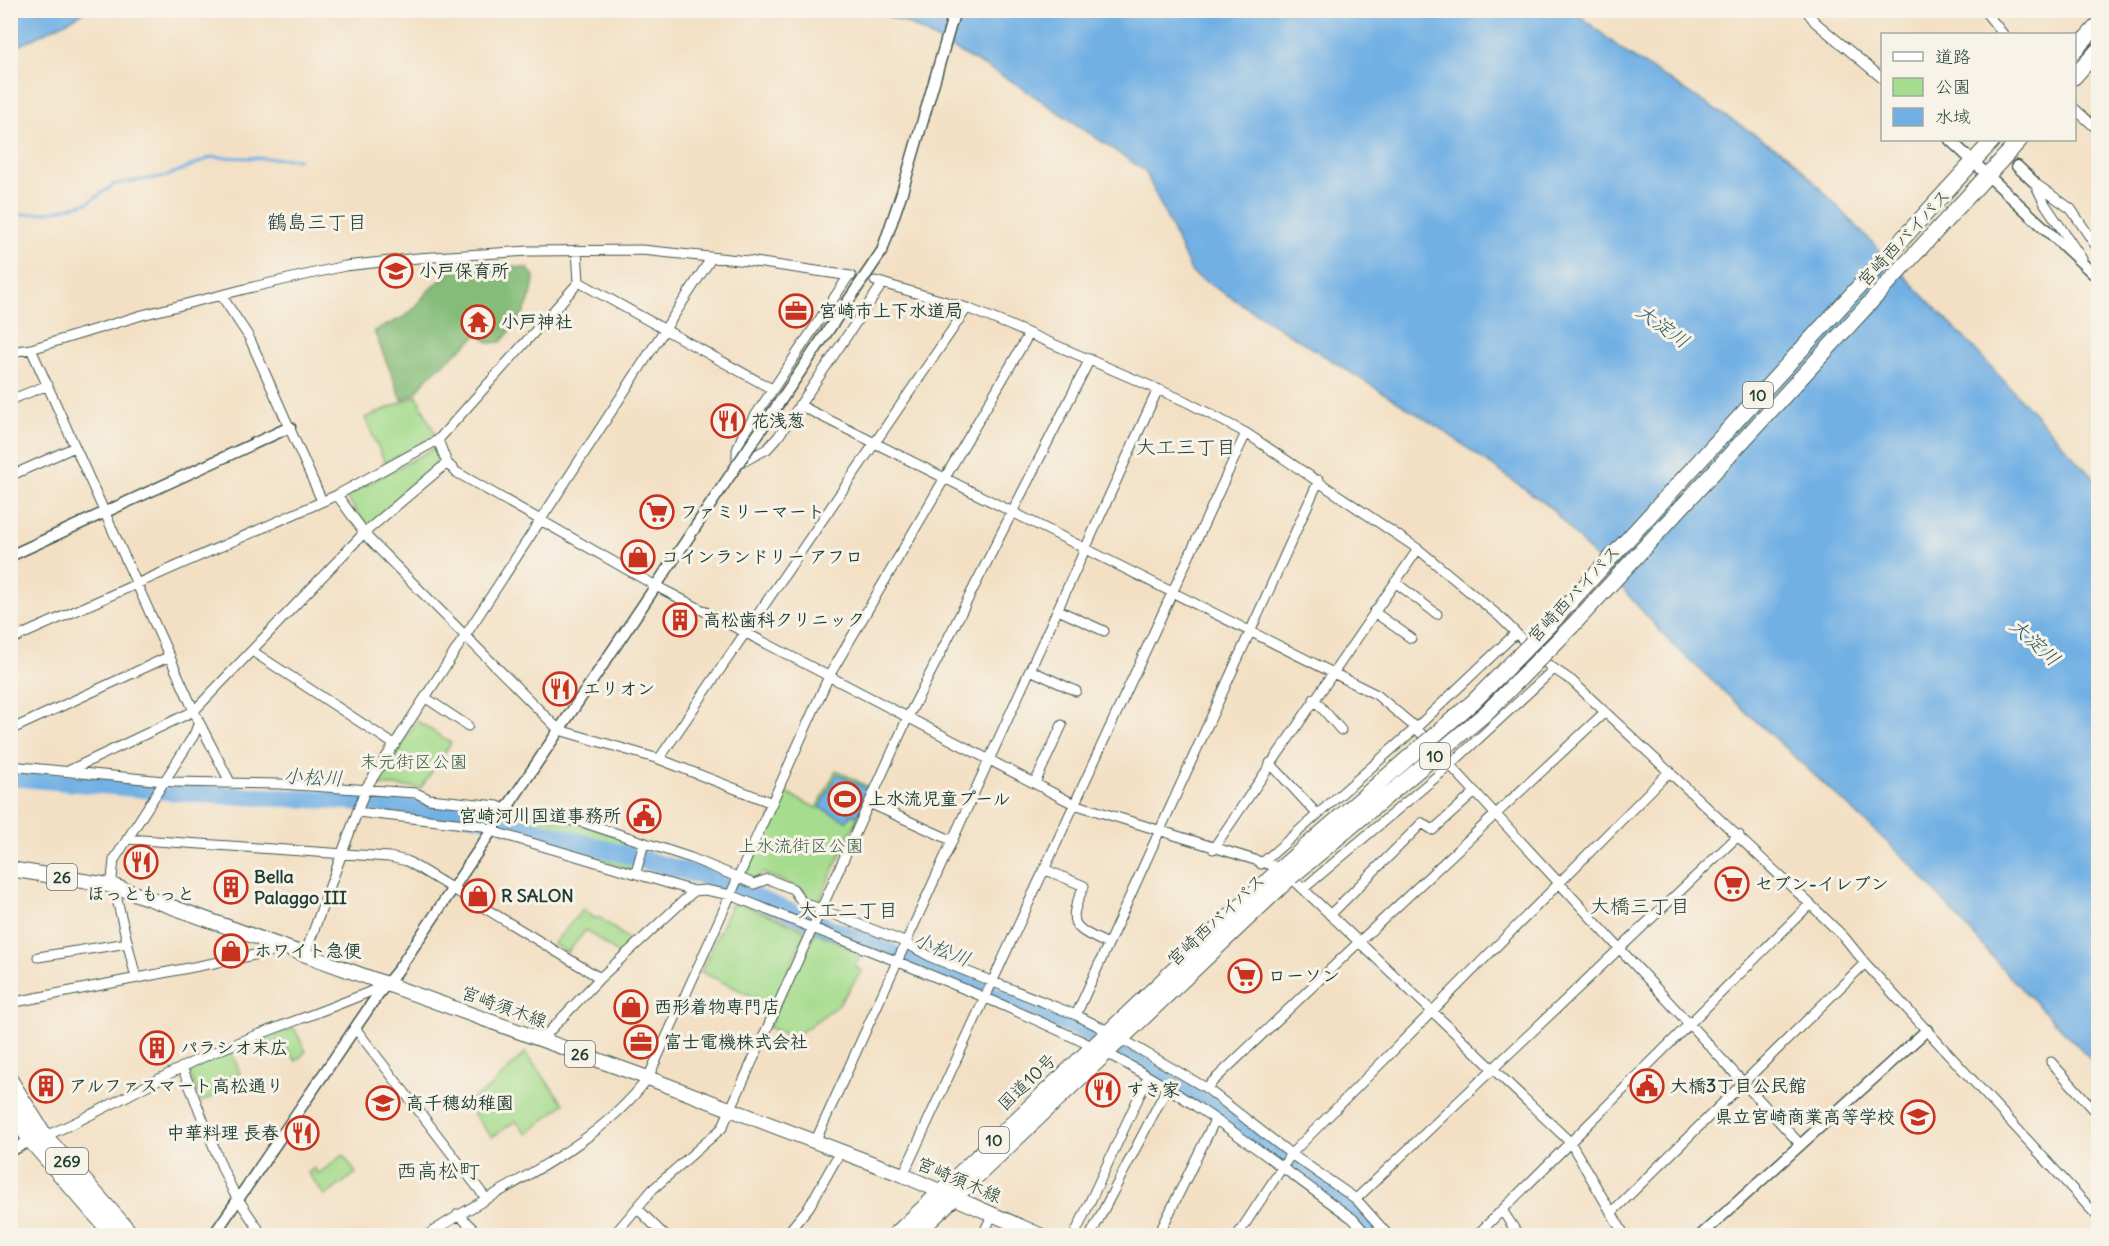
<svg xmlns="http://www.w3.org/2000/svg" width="2109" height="1246" viewBox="0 0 2109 1246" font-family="Delius,'Klee One',sans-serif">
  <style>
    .green { fill: #a5dc8d; stroke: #628c60; stroke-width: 1.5 }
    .forest { fill: #84bc78; stroke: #527c56; stroke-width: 1.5 }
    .water { fill: #72b0e4; stroke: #48768c; stroke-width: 1.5 }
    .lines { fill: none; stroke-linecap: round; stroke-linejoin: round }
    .stream { stroke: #72b0e4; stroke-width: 3 }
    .river { stroke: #72b0e4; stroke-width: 18 }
    .tertiary-tunnel { stroke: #c9bfa7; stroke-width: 10; stroke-dasharray: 10 5; stroke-linecap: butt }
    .minor-casing { stroke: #3f554a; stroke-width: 11 }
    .tertiary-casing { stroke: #3f554a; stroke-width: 13 }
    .primary-casing { stroke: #3f554a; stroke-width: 16 }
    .trunk-casing { stroke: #3f554a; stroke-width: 17 }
    .minor { stroke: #fff; stroke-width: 9 }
    .tertiary { stroke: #fff; stroke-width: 10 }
    .primary { stroke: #fff; stroke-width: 14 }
    .trunk { stroke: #fff; stroke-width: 15 }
    .tertiary-bridge-casing { stroke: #3f554a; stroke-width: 13; stroke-linecap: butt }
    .trunk-bridge-casing { stroke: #3f554a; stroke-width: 17; stroke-linecap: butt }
    .tertiary-bridge { stroke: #fff; stroke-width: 10 }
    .trunk-bridge { stroke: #fff; stroke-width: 15 }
    .labels { text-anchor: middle; stroke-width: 6; stroke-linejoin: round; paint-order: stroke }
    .shield { fill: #f7f3e8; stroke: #60746a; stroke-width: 1.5 }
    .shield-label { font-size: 16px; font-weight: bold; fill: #1f3d34 }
    .street-label { font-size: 18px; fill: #1f3d34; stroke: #f7f3e8 }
    .poi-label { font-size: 18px; font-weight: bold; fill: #1f3d34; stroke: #f7f3e8; text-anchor: start }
    .park-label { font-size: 18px; fill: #3a5d46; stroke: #f7f3e8 }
    .neighbourhood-label { font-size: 20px; fill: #1f3d34; stroke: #f7f3e8 }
    .water-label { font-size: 20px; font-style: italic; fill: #345a60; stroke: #f7f3e8 }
    .quarter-label { font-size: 21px; fill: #1f3d34; stroke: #f7f3e8 }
  </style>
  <rect width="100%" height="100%" fill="#f7f3e8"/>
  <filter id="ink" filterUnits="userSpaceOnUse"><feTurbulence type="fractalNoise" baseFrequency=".0167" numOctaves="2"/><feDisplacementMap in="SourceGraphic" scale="12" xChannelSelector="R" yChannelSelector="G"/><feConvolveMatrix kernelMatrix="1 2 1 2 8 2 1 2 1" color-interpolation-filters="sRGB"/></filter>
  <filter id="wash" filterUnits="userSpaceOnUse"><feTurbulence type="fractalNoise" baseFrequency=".008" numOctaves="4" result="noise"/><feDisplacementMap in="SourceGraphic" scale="24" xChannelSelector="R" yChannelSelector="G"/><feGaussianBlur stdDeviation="1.35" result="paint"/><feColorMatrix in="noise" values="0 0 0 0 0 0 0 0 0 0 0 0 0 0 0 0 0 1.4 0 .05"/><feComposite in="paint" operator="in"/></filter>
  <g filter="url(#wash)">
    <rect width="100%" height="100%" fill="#f3e0c4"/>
    <path class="green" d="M417,396L436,436L385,463L365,418Z
      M434,448H437L443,462L370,524L364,523L346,496Z
      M417,721L451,743L421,788L379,785L378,780Z
      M836,770L871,788L818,903H813L803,890L763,873L753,881L745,875L783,792L817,808Z
      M517,814L581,824L641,844L633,870L505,832Z
      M739,903L804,929L805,933L773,1006L701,972L731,905Z
      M583,909L596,919L599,917L633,943L620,955L586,930L567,953L553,944Z
      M815,932L862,953L855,967L862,971L838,1005L793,1038L768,1027Z
      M294,1028L306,1051L296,1061L281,1040L264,1047L261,1040Z
      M231,1051L240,1073L215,1083L219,1094L201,1102L188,1069Z
      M525,1053L564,1104L527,1134L516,1121L492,1137L465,1104L492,1086Z
      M343,1155L356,1173L325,1196L308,1173L314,1168L318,1174Z"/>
    <path class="forest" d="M489,266L527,268L534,276C533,304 519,321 501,342L489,343L479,334L427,378L415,394L402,400L374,331L402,318L415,308L427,292L456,267Z"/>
    <path class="water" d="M11,10H87V11L11,50Z
      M872,11H1574L1626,53L1789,156L1968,342L2098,483V1066L2010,977L1913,866L1669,641L1550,507L1441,429L1192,273L1145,171L1015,83L905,22Z
      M837,774L870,790L857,817L852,814L847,821L820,808Z"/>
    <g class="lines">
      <path class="stream" d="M10,218L18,215L51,212L89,202L115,184L167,176L212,157L299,159"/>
      <path class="river" d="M10,777L199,794L352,801L470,815L526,827L702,876L1081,1030L1224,1113L1327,1190L1357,1215L1374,1236"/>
    </g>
  </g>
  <g filter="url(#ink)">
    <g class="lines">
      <path class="tertiary-tunnel" d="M1989,140L2017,166"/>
      <g class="minor-casing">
        <path id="minor" d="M1806,10L1815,22L1882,78
          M1984,10L2003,34
          M2074,108L2098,130
          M2034,182L2045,204L2082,259
          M2036,184L2071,209L2098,249
          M848,277L743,434L737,450V465L767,449L778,437L883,283
          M875,281L967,308L1009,325L1185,401L1246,433L1418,549L1500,617L1547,664L1572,681L1810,904L1844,937L1865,963L2098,1217
          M579,282L770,388
          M221,295L249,337L322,501
          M31,349L199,722L231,784
          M10,352L31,349L142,315L253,287L345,266L418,258L529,251L642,250L748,261L851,276
          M10,400L48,385
          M799,405L1377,695L1416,728L1800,1144
          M438,440L447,463L456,472L656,586L1074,804L1281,868L1570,1142L1625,1236
          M10,476L75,447
          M337,495L369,539L559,730L659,759L772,803
          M1395,582L1437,614
          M1058,610L1104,631
          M1374,612L1411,638
          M10,640L337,495L438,440L579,282L577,250
          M252,651L395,745
          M1030,670L1076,691
          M426,698L468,726
          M1314,699L1341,730
          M10,730L170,656
          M659,759L967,308
          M1270,763L1317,814
          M10,766L174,782L280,784L416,793L429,799L498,806L506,810L582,822L691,858L754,884L768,879L793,889L802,902L902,941L933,958L1076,1015L1108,1031L1206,1088L1291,1154L1356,1199L1389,1236
          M70,770L194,711L364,533L447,463
          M1035,783L1062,725
          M869,803L951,840
          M357,812L483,826L498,833L694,891L705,890L731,895C855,946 983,992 1104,1052C1193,1097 1272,1161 1353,1219L1368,1236
          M127,839L389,857L407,861L600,978
          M1213,849L1418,549
          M1261,864L1416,728L1516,633
          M1044,869L1084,886C1066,925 1072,927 1108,944
          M636,872L644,843
          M1303,889L1449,766L1554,669
          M1330,915L1422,823L1433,830L1474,793
          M305,954L366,788L712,257
          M38,957L128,943
          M136,978L112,879L114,860L194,735L199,722
          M10,1003L285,949
          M1076,1015L1319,480
          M355,1028L485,1197
          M541,1040L600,978L694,891
          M2051,1062L2098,1114
          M182,1067L223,1170L234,1193L263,1236
          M1206,1088L1359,942L1605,712
          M45,1136C104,1112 158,1076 217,1051C272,1028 329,1010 383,986
          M815,1142L1158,389
          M903,1175L1246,433
          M1356,1199L1739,835
          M637,1208L665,1236
          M1502,1210L1519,1236
          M1611,1213L1865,963
          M458,1214L480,1236
          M426,1236C499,1186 594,1151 648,1078L829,676L1029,334
          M613,1236L653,1189L722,1128L908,717L1090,359
          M785,1236L809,1207L840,1152
          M982,1236L993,1214
          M1074,1236L1148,1077
          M1090,1236L1167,1088
          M1158,1236L1215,1120
          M1237,1236L1291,1154L1670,771
          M1476,1236L1810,904"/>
      </g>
      <g class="tertiary-casing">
        <path id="tertiary" d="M1950,140L2098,278
          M2017,166L2034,182
          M882,251L902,192L955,10
          M10,556L290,427
          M10,1151L34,1139
          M213,1236L379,993L398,970L737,465
          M1700,1236L1927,1030"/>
      </g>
      <g class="primary-casing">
        <path id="primary" d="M10,869L114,886L648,1078L903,1175L1042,1236"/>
      </g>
      <g class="trunk-casing">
        <path id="trunk" d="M2074,51L2098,25
          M2074,77L2098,50
          M1553,621L1993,140
          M1572,626L2020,140
          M10,1080L45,1136L133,1236
          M10,1107L30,1140L114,1236
          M894,1236L1281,868
          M914,1236L1291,877"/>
      </g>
      <use href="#minor" class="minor"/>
      <use href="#tertiary" class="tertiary"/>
      <use href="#primary" class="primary"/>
      <use href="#trunk" class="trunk"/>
      <g class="tertiary-bridge-casing">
        <path id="tertiary-bridge" d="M737,465L882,251"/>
      </g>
      <g class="trunk-bridge-casing">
        <path id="trunk-bridge" d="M1281,868L1474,701L1553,621
          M1291,877L1486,713L1572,626"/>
      </g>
      <use href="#tertiary-bridge" class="tertiary-bridge"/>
      <use href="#trunk-bridge" class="trunk-bridge"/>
    </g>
  </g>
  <defs>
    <g id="school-ring" transform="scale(1.725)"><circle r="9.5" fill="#f7f3e8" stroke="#c8321e" stroke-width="1.5"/><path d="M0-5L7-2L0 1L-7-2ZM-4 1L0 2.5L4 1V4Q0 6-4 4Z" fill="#c8321e"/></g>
    <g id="office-ring" transform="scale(1.725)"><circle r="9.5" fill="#f7f3e8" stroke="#c8321e" stroke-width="1.5"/><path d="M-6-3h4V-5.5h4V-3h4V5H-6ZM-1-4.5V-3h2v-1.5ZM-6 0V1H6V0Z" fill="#c8321e"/></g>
    <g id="temple-ring" transform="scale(1.725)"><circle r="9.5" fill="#f7f3e8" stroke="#c8321e" stroke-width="1.5"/><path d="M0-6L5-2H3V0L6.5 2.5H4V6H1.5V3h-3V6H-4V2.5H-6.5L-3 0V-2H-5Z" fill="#c8321e"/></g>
    <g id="restaurant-ring" transform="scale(1.725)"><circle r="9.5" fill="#f7f3e8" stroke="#c8321e" stroke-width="1.5"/><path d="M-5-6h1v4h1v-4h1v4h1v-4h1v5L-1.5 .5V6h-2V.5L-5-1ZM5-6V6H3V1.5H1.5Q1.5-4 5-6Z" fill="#c8321e"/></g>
    <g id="supermarket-ring" transform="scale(1.725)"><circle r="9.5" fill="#f7f3e8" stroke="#c8321e" stroke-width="1.5"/><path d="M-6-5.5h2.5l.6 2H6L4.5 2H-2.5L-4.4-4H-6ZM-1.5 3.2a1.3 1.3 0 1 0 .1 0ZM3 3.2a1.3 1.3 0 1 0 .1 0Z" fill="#c8321e"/></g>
    <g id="shop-ring" transform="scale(1.725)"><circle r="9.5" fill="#f7f3e8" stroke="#c8321e" stroke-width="1.5"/><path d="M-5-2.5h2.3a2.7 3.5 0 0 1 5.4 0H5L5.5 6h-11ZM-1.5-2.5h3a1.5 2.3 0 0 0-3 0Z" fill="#c8321e"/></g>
    <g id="building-ring" transform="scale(1.725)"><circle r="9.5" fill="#f7f3e8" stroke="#c8321e" stroke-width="1.5"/><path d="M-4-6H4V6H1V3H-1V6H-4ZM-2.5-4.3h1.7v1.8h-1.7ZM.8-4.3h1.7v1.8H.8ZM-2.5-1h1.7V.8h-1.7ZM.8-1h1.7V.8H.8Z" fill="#c8321e"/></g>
    <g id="stadium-ring" transform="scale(1.725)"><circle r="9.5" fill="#f7f3e8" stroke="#c8321e" stroke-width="1.5"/><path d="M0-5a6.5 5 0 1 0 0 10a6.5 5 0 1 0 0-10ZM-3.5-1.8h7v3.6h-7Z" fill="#c8321e"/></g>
    <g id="civic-ring" transform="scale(1.725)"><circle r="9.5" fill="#f7f3e8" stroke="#c8321e" stroke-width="1.5"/><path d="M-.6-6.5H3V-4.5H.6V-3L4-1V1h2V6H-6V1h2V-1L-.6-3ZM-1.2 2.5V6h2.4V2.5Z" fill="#c8321e"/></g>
  </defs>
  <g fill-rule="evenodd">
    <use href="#school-ring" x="396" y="271"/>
    <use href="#office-ring" x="796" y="311"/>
    <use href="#temple-ring" x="478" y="322"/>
    <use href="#restaurant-ring" x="728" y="421"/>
    <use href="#supermarket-ring" x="657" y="512"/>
    <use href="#shop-ring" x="638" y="557"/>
    <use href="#building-ring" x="680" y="620"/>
    <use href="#restaurant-ring" x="560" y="689"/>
    <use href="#stadium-ring" x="845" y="799"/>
    <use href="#civic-ring" x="644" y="816"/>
    <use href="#restaurant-ring" x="141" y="862"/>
    <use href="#supermarket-ring" x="1732" y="884"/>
    <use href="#building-ring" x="231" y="887"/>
    <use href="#shop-ring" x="478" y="896"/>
    <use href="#shop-ring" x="231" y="951"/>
    <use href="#supermarket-ring" x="1245" y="976"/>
    <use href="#shop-ring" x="631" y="1007"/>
    <use href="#office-ring" x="641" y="1042"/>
    <use href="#building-ring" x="157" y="1048"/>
    <use href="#building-ring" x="46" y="1086"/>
    <use href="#civic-ring" x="1647" y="1086"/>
    <use href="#restaurant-ring" x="1103" y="1090"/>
    <use href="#school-ring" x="383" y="1103"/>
    <use href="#school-ring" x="1918" y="1117"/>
    <use href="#restaurant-ring" x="302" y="1133"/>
  </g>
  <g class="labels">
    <g class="shield">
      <rect x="1743" y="382" width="30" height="26" rx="4.5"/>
      <rect x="1420" y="743" width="30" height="26" rx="4.5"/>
      <rect x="47" y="864" width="30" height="26" rx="4.5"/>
      <rect x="565" y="1041" width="30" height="26" rx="4.5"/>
      <rect x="979" y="1127" width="30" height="26" rx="4.5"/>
      <rect x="46" y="1148" width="42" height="26" rx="4.5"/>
    </g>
    <g class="shield-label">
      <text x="1758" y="401">10</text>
      <text x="1435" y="762">10</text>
      <text x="62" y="883">26</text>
      <text x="580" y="1060">26</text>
      <text x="994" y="1146">10</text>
      <text x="67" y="1167">269</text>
    </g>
    <g class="street-label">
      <text transform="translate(1904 238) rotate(-47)" y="6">宮崎西バイパス</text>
      <text transform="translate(1574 594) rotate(-47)" y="6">宮崎西バイパス</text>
      <text transform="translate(1216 920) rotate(-43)" y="6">宮崎西バイパス</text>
      <text transform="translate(504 1007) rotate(20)" y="6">宮崎須木線</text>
      <text transform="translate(1027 1082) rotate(-44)" y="6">国道10号</text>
      <text transform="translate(959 1180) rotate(23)" y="6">宮崎須木線</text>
    </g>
    <g class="poi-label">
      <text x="419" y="277">小戸保育所</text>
      <text x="819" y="317">宮崎市上下水道局</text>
      <text x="501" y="328">小戸神社</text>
      <text x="751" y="427">花浅葱</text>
      <text x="680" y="518">ファミリーマート</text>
      <text x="661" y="563">コインランドリー アフロ</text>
      <text x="703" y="626">高松歯科クリニック</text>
      <text x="583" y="695">エリオン</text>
      <text x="868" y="805">上水流児童プール</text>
      <text x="621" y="822" text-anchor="end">宮崎河川国道事務所</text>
      <text x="254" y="883">Bella<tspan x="254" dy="21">Palaggo III</tspan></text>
      <text x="1755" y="890">セブン-イレブン</text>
      <text x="141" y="900" text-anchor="middle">ほっともっと</text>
      <text x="501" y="902">R SALON</text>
      <text x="254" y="957">ホワイト急便</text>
      <text x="1268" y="982">ローソン</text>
      <text x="654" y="1013">西形着物専門店</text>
      <text x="664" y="1048">富士電機株式会社</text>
      <text x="180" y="1054">パラシオ末広</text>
      <text x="69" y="1092">アルファスマート高松通り</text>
      <text x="1670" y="1092">大橋3丁目公民館</text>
      <text x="1126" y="1096">すき家</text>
      <text x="406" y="1109">高千穂幼稚園</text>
      <text x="1895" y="1123" text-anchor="end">県立宮崎商業高等学校</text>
      <text x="279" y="1139" text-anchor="end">中華料理 長春</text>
    </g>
    <g class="park-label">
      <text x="414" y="768">末元街区公園</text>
      <text x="801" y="852">上水流街区公園</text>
    </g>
    <g class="neighbourhood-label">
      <text x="317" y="229">鶴島三丁目</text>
      <text x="1186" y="454">大工三丁目</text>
      <text x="1640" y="913">大橋三丁目</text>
      <text x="848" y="917">大工二丁目</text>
    </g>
    <g class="water-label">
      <text transform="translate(1663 326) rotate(36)" y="7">大淀川</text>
      <text transform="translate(2035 642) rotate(42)" y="7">大淀川</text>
      <text transform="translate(313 777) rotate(3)" y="7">小松川</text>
      <text transform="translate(942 949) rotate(22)" y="7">小松川</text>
    </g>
    <g class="quarter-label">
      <text x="438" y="1178">西高松町</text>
    </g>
  </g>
  <rect width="2109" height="1246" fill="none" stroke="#f7f3e8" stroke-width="36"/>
  <rect x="1881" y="33" width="195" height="108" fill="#f7f3e8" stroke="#a1aaa0" stroke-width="1.5"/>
  <rect x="1893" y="52" width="30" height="9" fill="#ffffff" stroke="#a1aaa0" stroke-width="1.5"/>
  <text x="1935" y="63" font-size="18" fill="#1f3d34">道路</text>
  <rect x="1893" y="78" width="30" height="18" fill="#a5dc8d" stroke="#a1aaa0" stroke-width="1.5"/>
  <text x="1935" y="93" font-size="18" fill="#1f3d34">公園</text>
  <rect x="1893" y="108" width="30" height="18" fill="#72b0e4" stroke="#a1aaa0" stroke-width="1.5"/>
  <text x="1935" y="123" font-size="18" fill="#1f3d34">水域</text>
</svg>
